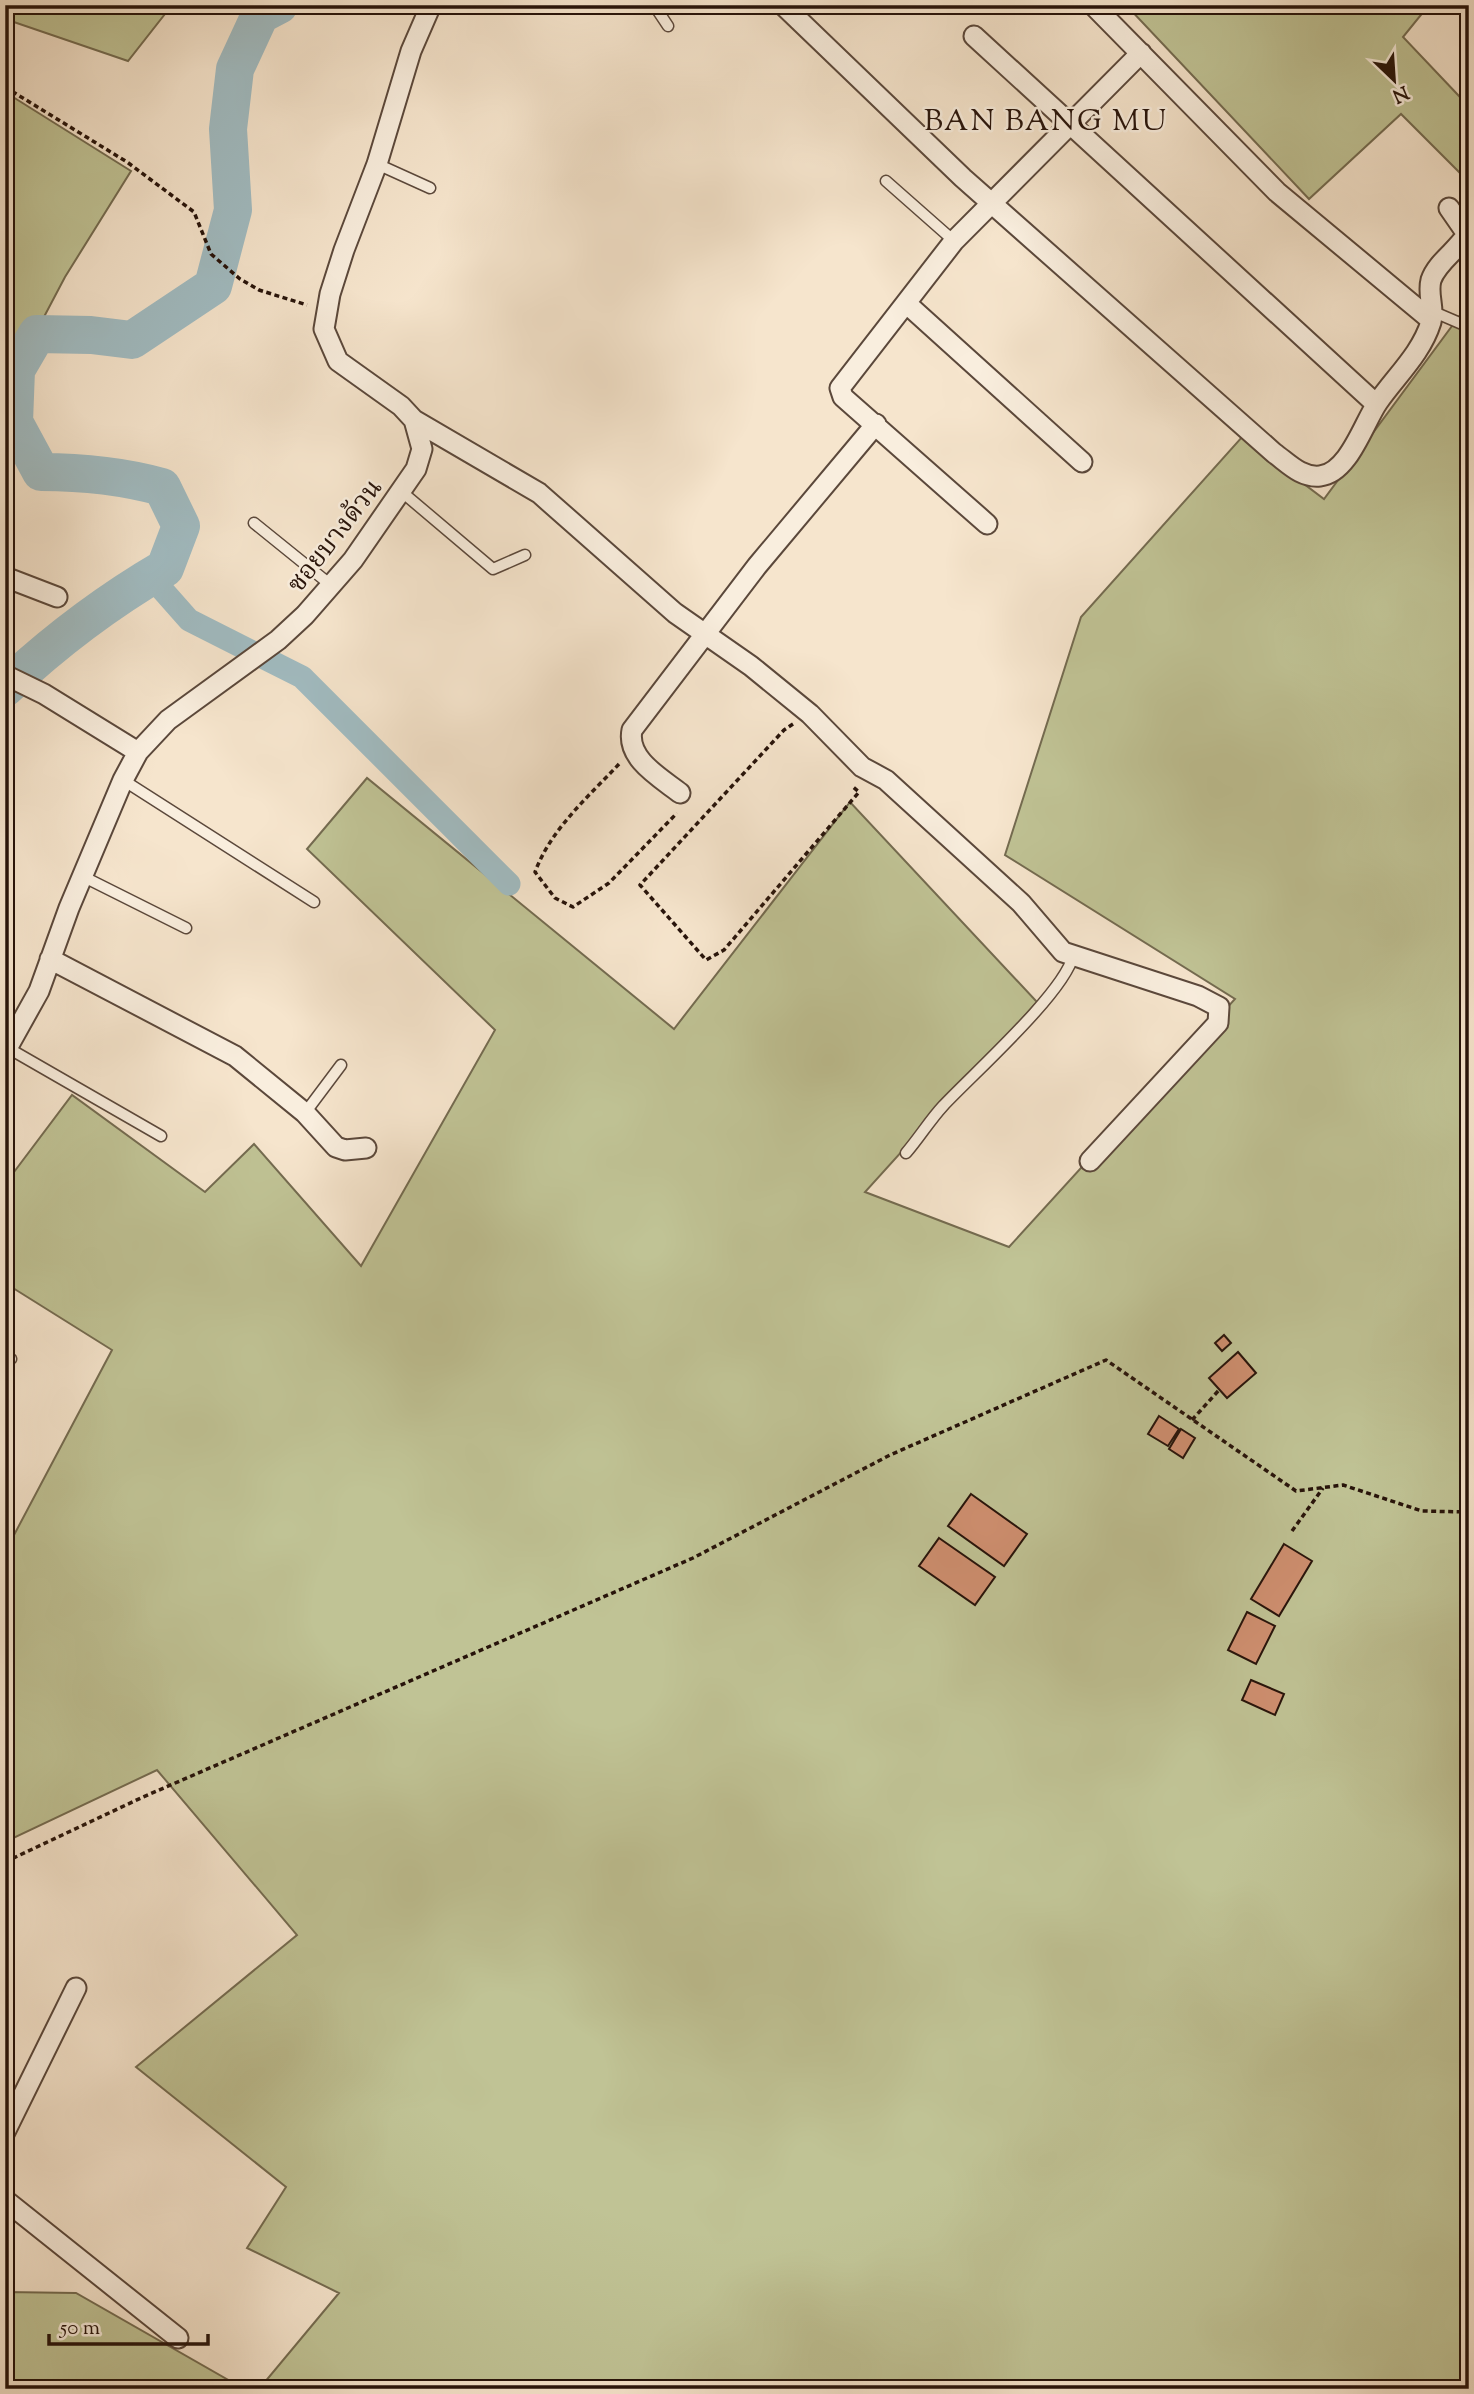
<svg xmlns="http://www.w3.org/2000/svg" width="1474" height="2394" viewBox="0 0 1474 2394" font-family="'Sorts Mill Goudy','Noto Serif Thai',serif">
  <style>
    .green { fill: #c0c395; stroke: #746b50; stroke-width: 2 }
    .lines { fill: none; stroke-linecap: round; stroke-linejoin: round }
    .canal { stroke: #a1bcc2; stroke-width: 23 }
    .river { stroke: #a1bcc2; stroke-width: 38 }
    .building { fill: #cf8f70; stroke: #27130a; stroke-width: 2 }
    .service-casing { stroke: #5b483b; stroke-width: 13 }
    .minor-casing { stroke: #5b483b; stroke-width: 23 }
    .path { stroke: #27130a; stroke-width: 3.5; stroke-dasharray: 5 3.5; stroke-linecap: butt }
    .service { stroke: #f9eede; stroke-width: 10 }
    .minor { stroke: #f9eede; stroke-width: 19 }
    .labels { text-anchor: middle; stroke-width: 5; stroke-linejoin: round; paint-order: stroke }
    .street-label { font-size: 26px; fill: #27130a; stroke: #f9eede }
    .quarter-label { font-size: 30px; letter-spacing: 2px; fill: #27130a; stroke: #f9eede }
  </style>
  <rect width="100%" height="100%" fill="#f6e5cd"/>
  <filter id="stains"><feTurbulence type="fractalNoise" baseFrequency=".00286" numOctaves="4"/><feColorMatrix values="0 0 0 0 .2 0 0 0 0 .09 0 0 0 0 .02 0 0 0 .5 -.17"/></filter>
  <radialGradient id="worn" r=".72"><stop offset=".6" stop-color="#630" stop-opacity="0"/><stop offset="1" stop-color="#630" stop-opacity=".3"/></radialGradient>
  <path class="green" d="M5,5H172L128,61L5,19Z
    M1126,5H1429L1403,37L1459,96L1469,87V182L1401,114L1309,199Z
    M5,92L131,171L65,277L16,370L5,366Z
    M1469,303V2389H259L339,2293L247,2248L286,2187L136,2067L297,1935L157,1770L5,1842V1552L112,1350L5,1283V1184L72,1095L205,1192L254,1144L361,1266L495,1030L307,849L367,778L674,1029L850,802L1037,1002L865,1192L1009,1247L1235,999L1005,855L1081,617L1242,437L1324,499Z
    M5,2292L76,2293L244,2389H5Z"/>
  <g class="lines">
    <path class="canal" d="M151,577L189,620L302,677L509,884"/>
    <path class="river" d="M5,688C56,640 105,603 165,568L181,526L162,487C122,476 83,472 41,472L14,422L16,370L37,334L91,335L132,340L213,286L233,210L228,129L235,69L260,15L279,5"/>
  </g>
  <path class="building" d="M1224,1335L1231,1343L1222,1351L1215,1343Z
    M1238,1352L1256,1373L1227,1398L1209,1378Z
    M1159,1416L1179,1429L1168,1446L1148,1434Z
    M1181,1429L1195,1438L1183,1458L1169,1449Z
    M971,1494L1027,1534L1004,1566L948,1526Z
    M939,1538L995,1577L975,1605L919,1566Z
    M1284,1544L1312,1561L1279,1616L1251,1599Z
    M1247,1612L1275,1626L1256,1664L1228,1650Z
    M1251,1680L1284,1694L1275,1715L1242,1700Z"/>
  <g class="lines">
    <g class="service-casing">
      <path id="service" d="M654,5L668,26
        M377,164L430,188
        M886,181L954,241
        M1434,312L1469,327
        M402,492L493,569L525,555
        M254,523L332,586
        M123,780L314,902
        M84,877L186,928
        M8,1048L161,1136
        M305,1113L341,1065
        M906,1153C919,1138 930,1120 943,1106C973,1074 1064,993 1073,956
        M5,1355L11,1359"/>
    </g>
    <g class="minor-casing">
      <path id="minor" d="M783,5L963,178L1274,453C1288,463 1301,478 1320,476C1349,473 1364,422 1378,402C1396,376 1421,354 1431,322C1435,308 1427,295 1431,280C1437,262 1458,250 1467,234L1449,208
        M1093,5L1277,192L1431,320
        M974,36L1376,404
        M907,304L1082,462
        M414,420L539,493L675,613L751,666L810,714L862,767L886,780L1021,903L1063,952L1198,996L1219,1007L1218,1023L1090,1161
        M987,524L843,397L840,388L954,241L1141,53
        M5,577L57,597
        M5,675L44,694L138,752
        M680,793C661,778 626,759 632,730L757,566L876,424
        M50,959L235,1056L305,1113L336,1147L345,1150L366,1148
        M5,1052L39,991L69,908L123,780L138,752L168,720L278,640L305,615L353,560L416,469L422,449L414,420L401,406L338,361L324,329L330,294L344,250L377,164L411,51L431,5
        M5,2132L76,1988
        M5,2200L178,2338"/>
    </g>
    <path class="path" d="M5,87L127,162L194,212L211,254L240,279L259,290L307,305
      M793,724L784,730L640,885L706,960L724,950L859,792L852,786
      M619,764C588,797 551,829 535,872L555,898L573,907L609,883L677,813
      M1192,1420L1219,1390
      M1292,1531L1323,1488
      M5,1862L143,1797L693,1558L890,1455L1106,1360L1296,1491L1343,1485L1422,1511L1469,1512"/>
    <use href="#service" class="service"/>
    <use href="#minor" class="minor"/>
  </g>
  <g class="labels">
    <g class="street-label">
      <text transform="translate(334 535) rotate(-52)" y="9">ซอยบางด้วน</text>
    </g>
    <g class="quarter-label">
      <text x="1046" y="130">BAN BANG MU</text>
    </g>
  </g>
  <rect width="1474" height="2394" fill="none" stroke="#f6e5cd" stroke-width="28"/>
  <rect x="7" y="7" width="1460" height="2380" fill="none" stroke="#27130a" stroke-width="3.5"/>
  <rect x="14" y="14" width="1446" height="2366" fill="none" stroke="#27130a" stroke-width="2"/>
  <g transform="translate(1394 80) rotate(155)" stroke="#f9eede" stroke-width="5" paint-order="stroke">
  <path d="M0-5L12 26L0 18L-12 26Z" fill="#27130a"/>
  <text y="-10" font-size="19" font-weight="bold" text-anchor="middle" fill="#27130a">N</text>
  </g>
  <path d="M49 2334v10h159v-10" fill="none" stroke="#27130a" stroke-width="3.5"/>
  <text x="60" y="2334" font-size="21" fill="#27130a" stroke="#f9eede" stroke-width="5" paint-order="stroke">50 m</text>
  <rect width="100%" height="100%" filter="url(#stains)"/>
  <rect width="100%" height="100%" fill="url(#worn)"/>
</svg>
